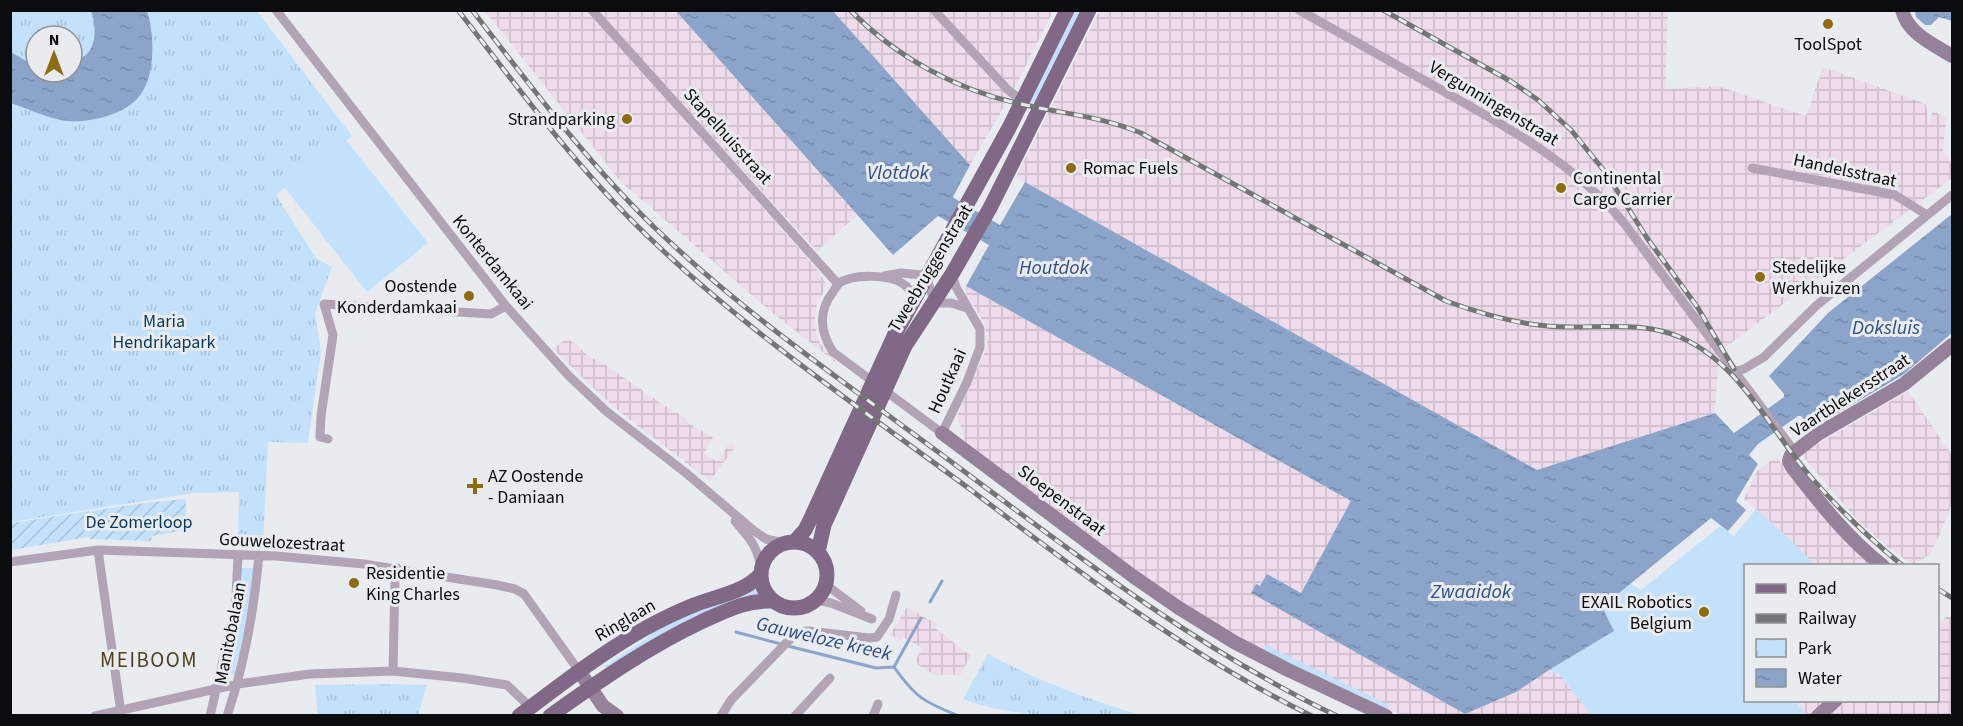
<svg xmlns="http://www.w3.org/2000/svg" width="1963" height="726" viewBox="0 0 1963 726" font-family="'Source Sans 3',sans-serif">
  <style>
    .industrial { fill: url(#industrial-grid) }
    .grass { fill: #c4e1fc }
    .park { fill: url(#park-tufts); fill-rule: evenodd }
    .garden { fill: url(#garden-furrows) }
    .water { fill: url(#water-ripples) }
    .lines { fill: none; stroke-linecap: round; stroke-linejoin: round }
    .stream { stroke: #8ca3ca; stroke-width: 3 }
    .street { stroke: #b2a4b5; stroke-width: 9 }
    .secondary { stroke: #95819a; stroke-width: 14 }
    .primary { stroke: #806886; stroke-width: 15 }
    .rail-casing { stroke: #737577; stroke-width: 5 }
    .rail { stroke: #e8ecf0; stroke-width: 3; stroke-dasharray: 9; stroke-linecap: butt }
    .poi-dot { fill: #8d6c0f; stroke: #e8ecf0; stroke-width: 2 }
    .labels { text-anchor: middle; stroke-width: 6; stroke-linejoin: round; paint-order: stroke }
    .poi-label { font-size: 18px; fill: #0b0c0d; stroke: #e8ecf0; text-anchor: start }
    .street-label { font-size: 18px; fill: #0b0c0d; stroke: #e8ecf0 }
    .park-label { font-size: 18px; fill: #0a3859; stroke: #e8ecf0 }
    .water-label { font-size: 20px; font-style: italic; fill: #304e82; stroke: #e8ecf0 }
    .quarter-label { font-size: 21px; letter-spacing: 1.5px; fill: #4f3f17; stroke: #e8ecf0 }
  </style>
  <defs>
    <pattern id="industrial-grid" width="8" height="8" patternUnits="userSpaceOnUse" patternTransform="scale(1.5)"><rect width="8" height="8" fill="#eedbeb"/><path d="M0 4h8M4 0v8" fill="none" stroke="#cbbbc8"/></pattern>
    <pattern id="park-tufts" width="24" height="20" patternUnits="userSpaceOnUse" patternTransform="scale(1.5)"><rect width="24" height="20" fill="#c4e1fc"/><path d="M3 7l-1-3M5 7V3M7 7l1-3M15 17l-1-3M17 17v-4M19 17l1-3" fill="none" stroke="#a7c0d7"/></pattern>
    <pattern id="garden-furrows" width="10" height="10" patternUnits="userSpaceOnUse" patternTransform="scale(1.5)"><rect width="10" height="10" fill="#c4e1fc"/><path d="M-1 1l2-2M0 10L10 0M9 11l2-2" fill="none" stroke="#a7c0d7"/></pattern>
    <pattern id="water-ripples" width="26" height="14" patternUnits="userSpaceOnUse" patternTransform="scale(1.5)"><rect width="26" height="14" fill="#8ca3ca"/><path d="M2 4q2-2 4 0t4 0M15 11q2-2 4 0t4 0" fill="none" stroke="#778bac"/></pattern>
  </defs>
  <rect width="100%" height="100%" fill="#e8ecf0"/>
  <path class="industrial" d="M1100,10L1668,11L1665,89L1718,86L1806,116L1823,67L1926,104L1929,126L1932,111L1946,117L1943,150L1952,165V178L1719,352L1715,413L1537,470L1016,177Z
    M485,11H588L816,268L825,282L824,292L817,303L815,317L816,331L820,343L839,365L769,310L621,182Z
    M597,11H676L857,215L817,251Z
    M833,11H1053L1013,91L970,165Z
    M966,286L1352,502L1300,593L1273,604L1465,714L1516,692L1549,670L1560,675L1591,715H1401L1240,639L1141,574L967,446L957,416L985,352L987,342L985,325L975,307L967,299Z
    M566,339L575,343L587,355L607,366L662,404L687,419L686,422L713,437L704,454L718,462L730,442L736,446L710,481L621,413L588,383L553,349Z
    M1908,391L1952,455V503L1940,534L1929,555L1913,565L1889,548L1857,520L1801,454Z
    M1776,457L1854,545L1878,565H1815L1784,534L1744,499L1757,471Z
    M907,607L937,624L935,628L971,656L960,675H935L918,665L916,659L922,648L903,637L901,641L890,635Z
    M1946,617H1952V715L1828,716L1846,701L1938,700V625Z
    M1794,701H1827L1809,716L1807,715Z"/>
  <path class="grass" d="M1073,11H1083L1037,105L1027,103Z
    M346,140L428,243L367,292L285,188Z
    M1756,509L1784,534L1815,565L1746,566V700L1794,701L1807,715H1591L1560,675L1549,670L1614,631L1602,607L1631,584L1641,590L1720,526L1728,531L1733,537Z
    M240,568H256L254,576L252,577L251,592L241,646L243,647L242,655L239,654L235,670L237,671V674L222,677L224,669H226L232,646L229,645L231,638H234L243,577L240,576Z
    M755,586L760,596L606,669L604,666L646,639L660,626Z
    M1266,645L1387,704L1388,710L1263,651Z"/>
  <path class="park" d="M10,11H257L352,136L276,195L316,258L332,267L315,313L321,351L308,443L268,442L263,546L238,545L239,492L194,493L11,522ZM36,36H72V72H36Z
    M988,654C1036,680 1087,699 1140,715C1082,716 1018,720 963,699Z
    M392,684L427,685L418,715H318L315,685Z"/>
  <path class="garden" d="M186,499L185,530L152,536L151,541L90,539L89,537L11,550V523L151,502Z"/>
  <path class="water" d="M91,11H147C155,36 156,79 137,99C122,115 89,123 68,121C49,119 28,109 11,103V52L36,67V72H72V63C76,60 82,58 86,55C97,45 96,24 91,11Z
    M676,11H833L970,165L953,197L957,200L1000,225L1025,182L1537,470L1715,413L1734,433L1784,397V394L1769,376L1828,313L1952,214V333L1904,374L1811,429L1801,416H1798L1758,444L1749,455L1758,464L1736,501L1746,510L1728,531L1711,518L1602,607L1614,631L1549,670L1516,692L1465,714L1251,593L1256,584L1260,586L1267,574L1301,593L1351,501L966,286L989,245L938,216L893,255Z
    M1915,11H1952V21L1939,17L1931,25H1925L1916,17Z"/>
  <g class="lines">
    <path class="stream" d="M930,602L942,581
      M736,632L781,644
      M788,646L876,668L894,667C916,698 924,702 959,716
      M894,667L921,618"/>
    <path class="street" d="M276,10L506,306L568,375L606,411L686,473L753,530L766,539L784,543
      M592,10L838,284
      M934,10L1007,89L1022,101
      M1299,10C1347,37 1395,64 1443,91C1509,128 1575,164 1624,223L1795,452
      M1752,168L1895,195L1927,215
      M884,276L901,273L922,275L929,285L934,301L938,303H951L967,308
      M915,297C911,294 909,289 906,286C892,274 853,273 838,284C838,285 833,291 833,292C818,311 820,332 833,352L942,433L967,382L980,347V329L956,287L952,274
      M1733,372L1744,369L1764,357L1817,305L1952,195
      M328,439L320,437L321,416L333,335L324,304L491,314L506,306
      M735,521C750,540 757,544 761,569
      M98,550L121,713
      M10,562L98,550L276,556L364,564L497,585L515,589L524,594L579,671
      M825,584L861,611
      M816,600L831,603L872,619
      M393,671L395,580L397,568
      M95,716L238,684L310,674L393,671L462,678L507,685L530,707
      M210,716L232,622L236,597L238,555
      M227,716C245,663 254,610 259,555
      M721,716L731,700L797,632L809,631L869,638L877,637L889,619L896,595
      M795,716L830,678
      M873,716L878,704"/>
    <path class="secondary" d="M1902,10C1908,34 1933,44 1952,56
      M942,433L1134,577L1179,608L1234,642L1286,669L1386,716
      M1883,566C1847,538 1820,503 1792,467L1789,461L1791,455L1818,434L1904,384L1952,345
      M579,671L603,706L617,716
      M1818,716L1836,700"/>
    <path class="primary" d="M761 575a33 33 0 1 1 66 0a33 33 0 1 1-66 0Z
      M794,542L805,530L811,518L894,336L1009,128L1067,10
      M818,552L824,525L905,346L952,274L990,208L1089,10
      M519,716C560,685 600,654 644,629C660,620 677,612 694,605C716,596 743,593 760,575
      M550,716C599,681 648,647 703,621C726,611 746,600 773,601"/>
    <g class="rail-casing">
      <path id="rail" d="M458,10C521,92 582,175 657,245C752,335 866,412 971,490C1079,572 1189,656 1312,716
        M472,10C530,85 586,161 654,227C749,319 863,395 969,475C1086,563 1204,652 1337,716
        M850,10C896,57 956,90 1021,104C1063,114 1100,116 1141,133L1446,301C1479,313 1512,323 1547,326C1593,330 1639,319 1682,338C1738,363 1768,425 1805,470C1834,505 1868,537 1903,566
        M1383,10L1512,82L1538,100L1571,130L1606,173L1647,238L1698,308L1734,369
        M1938,589L1952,598"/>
    </g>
    <use href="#rail" class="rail"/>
  </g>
  <g class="poi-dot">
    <circle cx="1828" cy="24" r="6"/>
    <circle cx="627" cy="119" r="6"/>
    <circle cx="1071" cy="168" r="6"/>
    <circle cx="1561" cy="188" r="6"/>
    <circle cx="1760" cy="277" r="6"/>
    <circle cx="469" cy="296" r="6"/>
    <path d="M472 477h6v6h6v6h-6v6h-6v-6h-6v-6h6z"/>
    <circle cx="354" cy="583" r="6"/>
    <circle cx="1704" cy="612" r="6"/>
  </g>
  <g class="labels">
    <g class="poi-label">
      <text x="1828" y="50" text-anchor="middle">ToolSpot</text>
      <text x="615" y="125" text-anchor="end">Strandparking</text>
      <text x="1083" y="174">Romac Fuels</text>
      <text x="1573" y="184">Continental<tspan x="1573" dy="21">Cargo Carrier</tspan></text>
      <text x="1772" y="273">Stedelijke<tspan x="1772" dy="21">Werkhuizen</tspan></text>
      <text x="457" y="292" text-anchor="end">Oostende<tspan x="457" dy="21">Konderdamkaai</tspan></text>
      <text x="488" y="482">AZ Oostende<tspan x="488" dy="21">- Damiaan</tspan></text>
      <text x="366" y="579">Residentie<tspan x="366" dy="21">King Charles</tspan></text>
      <text x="1692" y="608" text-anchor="end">EXAIL Robotics<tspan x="1692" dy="21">Belgium</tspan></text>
    </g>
    <g class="street-label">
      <text transform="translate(1494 103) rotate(31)" y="6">Vergunningenstraat</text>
      <text transform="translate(728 136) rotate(48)" y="6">Stapelhuisstraat</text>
      <text transform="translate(1845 170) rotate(12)" y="6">Handelsstraat</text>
      <text transform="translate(493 262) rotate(51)" y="6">Konterdamkaai</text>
      <text transform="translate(930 268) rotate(-59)" y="6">Tweebruggenstraat</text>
      <text transform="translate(947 381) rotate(-66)" y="6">Houtkaai</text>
      <text transform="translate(1850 395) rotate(-33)" y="6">Vaartblekersstraat</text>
      <text transform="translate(1062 500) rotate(37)" y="6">Sloepenstraat</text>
      <text transform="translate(282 542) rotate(3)" y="6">Gouwelozestraat</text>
      <text transform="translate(625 620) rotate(-30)" y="6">Ringlaan</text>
      <text transform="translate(230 633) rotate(-79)" y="6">Manitobalaan</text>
    </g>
    <g class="park-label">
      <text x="164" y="327">Maria<tspan x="164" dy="21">Hendrikapark</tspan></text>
      <text x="139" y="528">De Zomerloop</text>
    </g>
    <g class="water-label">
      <text x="898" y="179">Vlotdok</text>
      <text x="1054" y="274">Houtdok</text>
      <text x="1886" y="334">Doksluis</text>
      <text x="1471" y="598">Zwaaidok</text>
      <text transform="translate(824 638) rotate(13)" y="7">Gauweloze kreek</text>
    </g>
    <g class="quarter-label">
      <text x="149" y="667">MEIBOOM</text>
    </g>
  </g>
  <rect width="1963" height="726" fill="none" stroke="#0b0c0d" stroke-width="24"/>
  <rect x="1744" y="564" width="195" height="138" fill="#e8ecf0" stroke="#909295" stroke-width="1.5"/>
  <rect x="1756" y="584" width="30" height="9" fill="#806886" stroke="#909295" stroke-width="1.5"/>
  <text x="1798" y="594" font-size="18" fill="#0b0c0d">Road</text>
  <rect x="1756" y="614" width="30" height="9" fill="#737577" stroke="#909295" stroke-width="1.5"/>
  <text x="1798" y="624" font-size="18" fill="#0b0c0d">Railway</text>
  <rect x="1756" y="639" width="30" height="18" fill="url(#park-tufts)" stroke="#909295" stroke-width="1.5"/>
  <text x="1798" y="654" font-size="18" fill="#0b0c0d">Park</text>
  <rect x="1756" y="669" width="30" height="18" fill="url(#water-ripples)" stroke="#909295" stroke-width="1.5"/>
  <text x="1798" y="684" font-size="18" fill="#0b0c0d">Water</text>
  <g transform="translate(54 54)"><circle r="28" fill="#e8ecf0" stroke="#909295" stroke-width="1.5"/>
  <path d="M0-4.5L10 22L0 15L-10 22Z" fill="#8d6c0f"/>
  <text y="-9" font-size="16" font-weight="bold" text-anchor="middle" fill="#0b0c0d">N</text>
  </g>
</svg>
